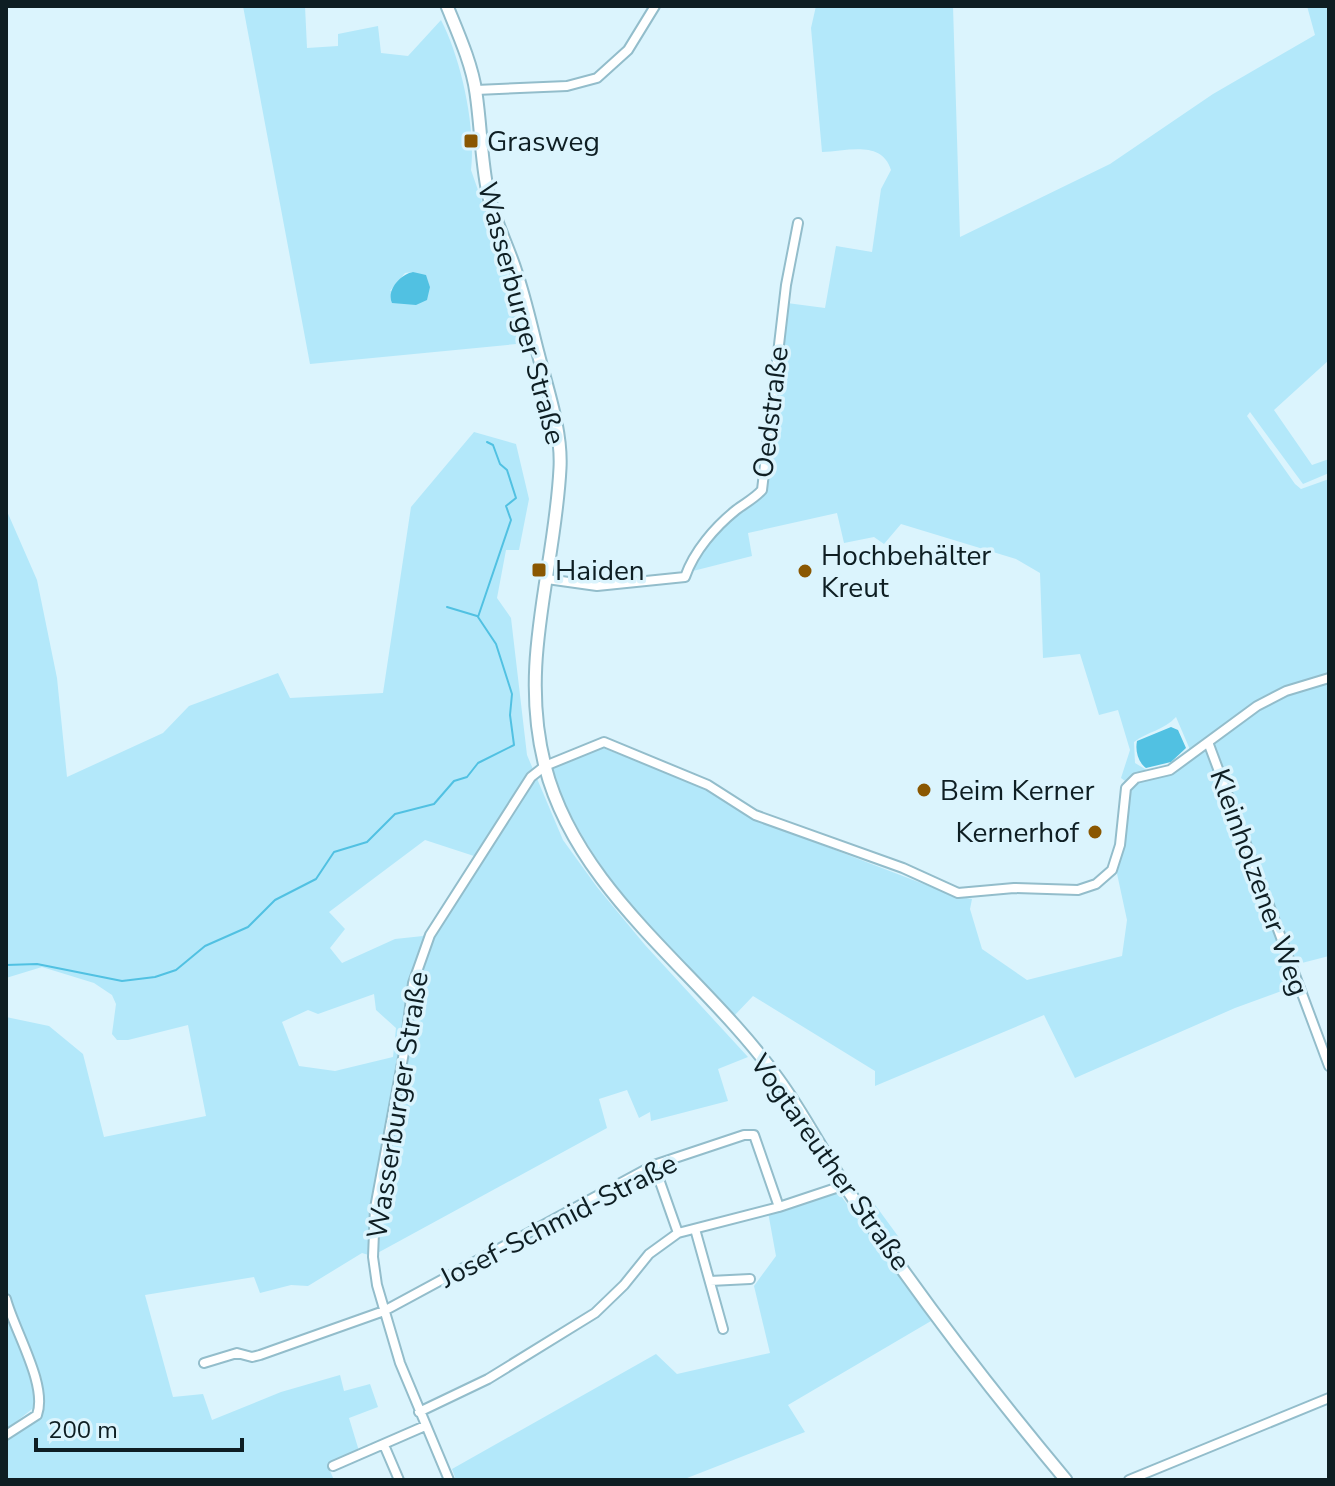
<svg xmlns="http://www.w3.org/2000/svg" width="1335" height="1486" viewBox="0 0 1335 1486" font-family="'Nunito Sans',sans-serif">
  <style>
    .green { fill: #b3e8fa; fill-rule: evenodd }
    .water { fill: #51c1e2 }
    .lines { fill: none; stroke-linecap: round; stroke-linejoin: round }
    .stream { stroke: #51c1e2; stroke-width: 2 }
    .minor-casing { stroke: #93bdcb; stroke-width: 12 }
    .secondary-casing { stroke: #93bdcb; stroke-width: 15 }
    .minor { stroke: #fff; stroke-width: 8 }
    .secondary { stroke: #fff; stroke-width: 11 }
    .poi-dot { fill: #8a5701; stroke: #dbf4fd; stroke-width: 3 }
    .labels { text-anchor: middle; stroke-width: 7; stroke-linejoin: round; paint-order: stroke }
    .poi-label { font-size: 28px; fill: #0e1e23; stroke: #dbf4fd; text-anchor: start }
    .street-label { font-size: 28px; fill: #0e1e23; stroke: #dbf4fd }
  </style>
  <rect width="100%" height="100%" fill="#dbf4fd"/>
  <path class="green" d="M243,6H305L307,48L338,46V34L378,26L381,53L408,56L441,20C461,58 476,127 471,170L511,285L527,343L310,364ZM413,272L427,279L430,287L390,291L405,273Z
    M816,6H953L960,237L1110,164L1213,94L1315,35L1307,6H1329V360L1274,410L1312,465L1329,459V473L1303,484L1250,412L1247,416L1295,484L1301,489L1329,479V676L1263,699L1232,719L1191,752L1176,717C1164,730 1147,732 1134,742L1135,763L1150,772L1128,783L1121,778L1130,750L1118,710L1099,715L1080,654L1043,658L1040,573L1016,559L901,524L884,544L874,537L844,543L837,513L748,533L752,556L689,572C703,550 718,530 737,512C747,503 758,498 767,487L787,303L825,308L836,246L872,252L881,189L891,170C882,140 848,151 822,152L811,28Z
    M474,432L516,444L529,499L519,550H506L497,598L511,618L527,755L563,840L597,887L645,945L748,1057L718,1069L728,1101L651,1121L650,1112L639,1118L627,1090L599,1099L607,1128L372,1256L362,1253L308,1286L291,1285L260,1293L254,1277L145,1295L173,1397L203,1394L212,1420L281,1392L340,1375L344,1391L370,1384L378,1407L349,1418L359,1451L327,1464L334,1480H6V1439L37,1421L32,1409L6,1430V1017L49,1026L83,1054L104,1137L206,1116L188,1025L128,1040H117L112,1034L116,1004L112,995L94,983L42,967L6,978V509L37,580L57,678L67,777L163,733L189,706L278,673L290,698L383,693L411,507ZM425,840L474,856L423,936L395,939L342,963L330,948L345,929L329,912ZM374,994L376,1010L396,1028L393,1057L335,1071L299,1066L282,1022L308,1010L318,1014Z
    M1329,681V956L1294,965L1214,743L1219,736C1258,710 1283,695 1329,681Z
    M603,748L706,788L754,819L955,896L972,899L970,909L982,949L1027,980L1122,956L1127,920L1116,869L1127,790L1131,785L1206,751L1295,986L1235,1008L1075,1078L1044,1015L875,1086V1071L753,996L733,1017C664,942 584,867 551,768Z
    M839,1193L931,1321L788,1405L805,1432L682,1480H456L452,1469L656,1354L677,1374L770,1353L754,1286L776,1256L768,1212Z
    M860,1196L873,1202L903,1243L898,1250Z"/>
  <path class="water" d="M413,272L426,275L430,287L427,300L416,305L392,303C386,290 401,274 413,272Z
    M1171,727L1178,730L1186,748L1171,762L1146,768C1138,762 1135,751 1137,741Z"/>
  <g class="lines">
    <path class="stream" d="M447,607L477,616
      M6,965L37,964L122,981L155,977L176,970L205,946L248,927L275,900L316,879L334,852L367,842L395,814L434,804L454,781L467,777L478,763L514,745L510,715L512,694L496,644L478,617L511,520L506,506L516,498L507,470L500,464L493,445L487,442"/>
    <g class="minor-casing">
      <path id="minor" d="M476,90L567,86L597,78L628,50L655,6
        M547,579L597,586L685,577C694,551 715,527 736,510C745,503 754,499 762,490L786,285L798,223
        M1208,742L1329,1066
        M654,1165L678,1233
        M695,1229L723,1329
        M710,1281L750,1279
        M6,1299C14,1330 48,1385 37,1415L6,1435
        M204,1363L237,1353L252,1357L260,1355L384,1311L654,1165L744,1135H754L779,1207
        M419,1412L488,1379L595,1313L624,1285L649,1254L678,1233L779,1207L845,1185
        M384,1445L399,1480
        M333,1466L425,1426
        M449,1480L400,1363L377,1285L373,1257L375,1208L405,1047L413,983L430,935L531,777L545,766L604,742L708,785L755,815L903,868L958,893L1014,888L1078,890L1096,884L1112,870L1120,845L1126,788L1136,778L1170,770L1257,706L1286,691L1329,678
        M1129,1480L1329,1398"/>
    </g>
    <g class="secondary-casing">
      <path id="secondary" d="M447,6C458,33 472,64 476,93C481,127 481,160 488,193C494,220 508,246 516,272C525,298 531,326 538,353C547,389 562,430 560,468C555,571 518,662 545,766C578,895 705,975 778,1079C803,1113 822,1151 845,1186C911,1286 989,1388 1066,1480"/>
    </g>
    <use href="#minor" class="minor"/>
    <use href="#secondary" class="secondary"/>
  </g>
  <g class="poi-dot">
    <rect x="463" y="133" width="16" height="16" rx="4"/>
    <rect x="531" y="562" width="16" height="16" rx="4"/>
    <circle cx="805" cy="571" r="8"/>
    <circle cx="924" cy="790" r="8"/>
    <circle cx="1095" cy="832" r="8"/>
  </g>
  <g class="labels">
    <g class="poi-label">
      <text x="487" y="151">Grasweg</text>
      <text x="821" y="565">Hochbehälter<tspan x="821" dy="32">Kreut</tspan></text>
      <text x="555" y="580">Haiden</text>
      <text x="940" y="800">Beim Kerner</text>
      <text x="1079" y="842" text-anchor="end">Kernerhof</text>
    </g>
    <g class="street-label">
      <text transform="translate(522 313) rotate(75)" y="10">Wasserburger Straße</text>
      <text transform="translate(770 412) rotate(-83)" y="10">Oedstraße</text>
      <text transform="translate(1260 882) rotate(70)" y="10">Kleinholzener Weg</text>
      <text transform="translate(397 1105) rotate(-81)" y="10">Wasserburger Straße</text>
      <text transform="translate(831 1162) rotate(55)" y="10">Vogtareuther Straße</text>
      <text transform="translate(558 1220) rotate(-27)" y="10">Josef-Schmid-Straße</text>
    </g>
  </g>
  <rect width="1335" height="1486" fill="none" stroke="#0e1e23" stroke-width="16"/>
  <path d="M36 1438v12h206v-12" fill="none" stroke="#0e1e23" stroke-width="4"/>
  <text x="48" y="1438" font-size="24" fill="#0e1e23" stroke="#dbf4fd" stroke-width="6" paint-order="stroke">200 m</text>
</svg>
